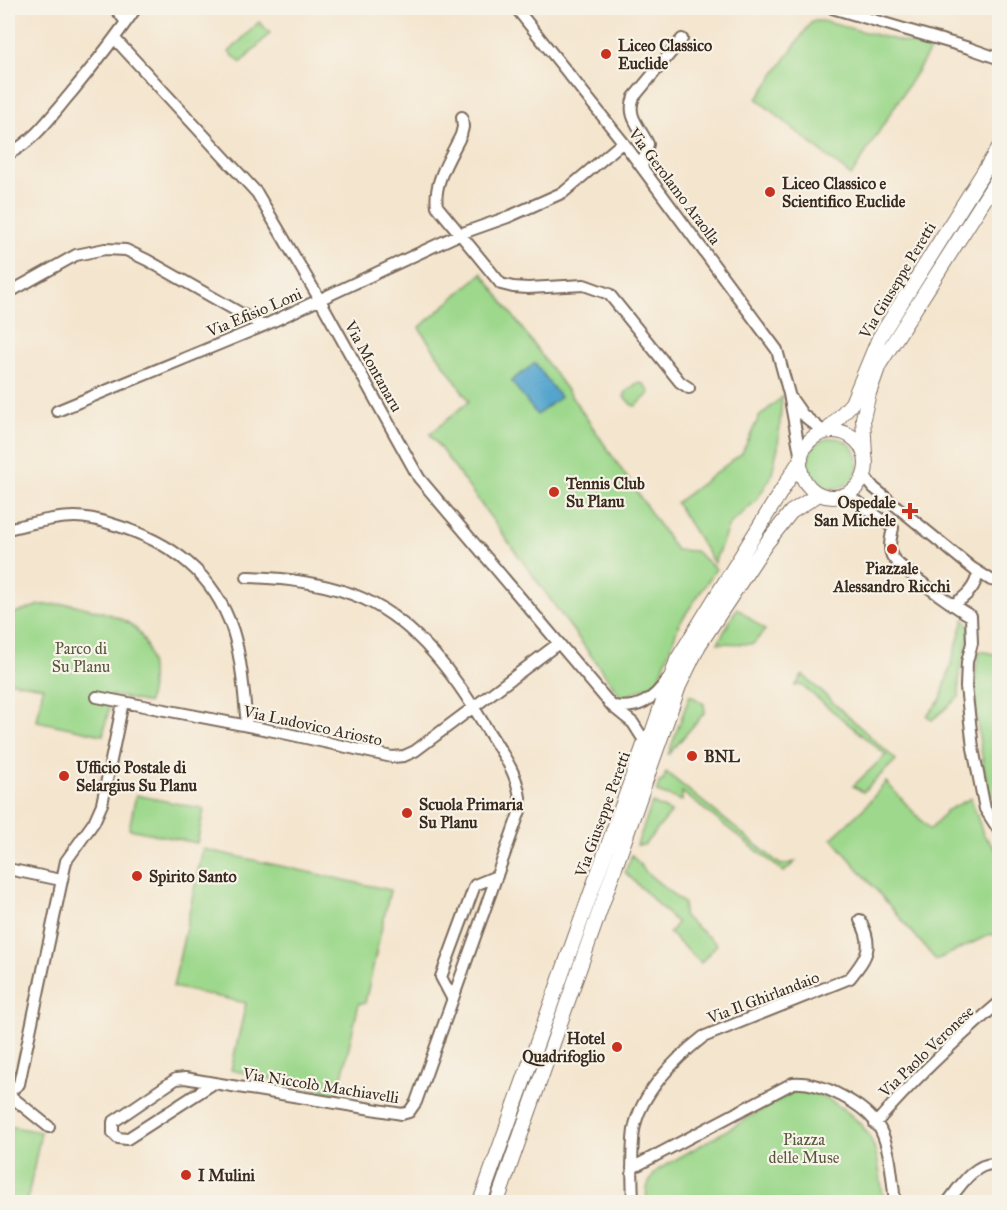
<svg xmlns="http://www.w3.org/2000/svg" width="1007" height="1210" viewBox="0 0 1007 1210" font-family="'IM FELL Great Primer',serif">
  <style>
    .green { fill: #9dd88c; stroke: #6c8155; stroke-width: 1.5 }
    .water { fill: #54a4ce; stroke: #486776; stroke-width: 1.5 }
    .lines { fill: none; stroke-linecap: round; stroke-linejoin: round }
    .minor-casing { stroke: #7c6b5c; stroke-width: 14 }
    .tertiary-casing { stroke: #7c6b5c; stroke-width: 16 }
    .minor { stroke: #fff; stroke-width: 10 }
    .tertiary { stroke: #fff; stroke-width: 14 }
    .poi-dot { fill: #c8321e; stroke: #f7f3e8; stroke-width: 2 }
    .labels { text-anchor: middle; stroke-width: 4.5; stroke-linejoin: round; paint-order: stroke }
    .poi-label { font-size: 16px; font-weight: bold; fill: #3b2a1e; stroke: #f7f3e8; text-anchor: start }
    .street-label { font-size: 16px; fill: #3b2a1e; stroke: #f7f3e8 }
    .park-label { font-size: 16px; fill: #54563a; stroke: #f7f3e8 }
  </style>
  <rect width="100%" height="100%" fill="#f7f3e8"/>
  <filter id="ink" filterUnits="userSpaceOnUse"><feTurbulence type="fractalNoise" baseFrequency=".0167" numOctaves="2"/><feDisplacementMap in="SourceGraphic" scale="12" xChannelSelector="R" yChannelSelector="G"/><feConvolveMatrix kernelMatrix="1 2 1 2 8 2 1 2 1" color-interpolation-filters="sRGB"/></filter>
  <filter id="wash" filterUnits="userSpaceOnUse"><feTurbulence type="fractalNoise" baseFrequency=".008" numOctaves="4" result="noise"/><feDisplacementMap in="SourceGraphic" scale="24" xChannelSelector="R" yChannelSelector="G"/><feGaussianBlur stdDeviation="1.35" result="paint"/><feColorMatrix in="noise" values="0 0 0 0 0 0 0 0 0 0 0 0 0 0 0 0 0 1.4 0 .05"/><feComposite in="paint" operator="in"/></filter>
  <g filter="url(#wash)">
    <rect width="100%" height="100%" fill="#f4e5ce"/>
    <path class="green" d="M812,21H822L931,49L851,176L757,99Z
      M259,22L270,33L241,63L229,52Z
      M482,273L579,407L676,550L695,551L716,569L679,624L658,682L622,698L430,434L469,401L419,328Z
      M637,383L644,384L650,393L636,406L632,405L624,397L626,392Z
      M782,397L778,447L771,477L756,501L729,525L714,563L676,503L742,453L759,417Z
      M808 463a25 25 0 1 1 50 0a25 25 0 1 1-50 0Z
      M71,604C90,609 119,614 134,627C153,645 154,679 148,703L112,695L103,735L37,721L43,687L8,681V615L40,605Z
      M737,608L765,630L753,644L718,643Z
      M964,619L969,625L970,632L959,674V697L932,720L927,716L941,699Z
      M980,651L999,655V821C986,799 974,711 975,683C975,672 977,662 980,651Z
      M803,675L896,760L863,792L853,786L886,755L801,685L795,686Z
      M690,695L704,704L705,712L668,755Z
      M666,772L781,865L795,862L784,872L682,792V801L657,792L659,782L663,781Z
      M886,782L930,830L946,811L971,798L983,834L999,854V937L991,934L936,960L832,838L865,807Z
      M136,795L204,809L197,843L129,829Z
      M652,803L671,812V813L644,845H637Z
      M203,849L390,890L365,1003H359L338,1094L231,1070L246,1003L173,987Z
      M632,855L646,872L682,902L684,904L683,916L717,944L701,963L669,933L677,923L625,872Z
      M795,1091C810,1090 821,1095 834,1103C880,1132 876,1153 884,1202H648C643,1189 650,1178 659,1169Z
      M8,1126L41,1132L27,1202H8Z"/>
    <path class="water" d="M535,363L560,397L537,415L511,381Z"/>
  </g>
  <g filter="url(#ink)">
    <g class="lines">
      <g class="minor-casing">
        <path id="minor" d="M115,8L126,22
          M516,8L623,142L777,350L789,394L801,459
          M832,8L969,48L1000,59
          M115,39L257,193L320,300L419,478L612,706L633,723L645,742
          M462,117L463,127L461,135C451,156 433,182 437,206L501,284L513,287L528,288L584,285L609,294L680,382L689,388
          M8,154C35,141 52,115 71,93C94,65 116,37 136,8
          M642,167L648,144C640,127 626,116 634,97L682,39
          M8,293L76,255L105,249L126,250L147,260L263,326
          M791,398L803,415L824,432
          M57,411L263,326L460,234L508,217L564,192L623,142
          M864,476L874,488L972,568L991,580L1000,582
          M845,495L861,504L893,528C891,538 888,547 892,556C895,565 959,610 971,616L972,643L967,662L966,687L973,748L985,809L1000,832
          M8,529C29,524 53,517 75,517C88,517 103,521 115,525C171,542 214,573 233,631C242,660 244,695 247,726
          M952,605C965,598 976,587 978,572
          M97,697L279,732L392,757L404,756L415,751L559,643
          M613,706C638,710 653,700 667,680
          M8,869L61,880
          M452,998L441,977L475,885L497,876
          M214,1083L127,1139L118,1138L113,1133V1122L176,1079L185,1078L214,1083L402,1114L409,1112L416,1102L521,808C520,774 502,754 485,726C455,676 418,624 364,599C328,583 286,578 247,577
          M8,1093L19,1084L66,861L94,822L102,804L123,702
          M8,1094L49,1127
          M875,1124C915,1078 954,1041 1000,1002
          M632,1168L793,1083C820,1081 866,1104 880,1129C891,1150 892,1179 895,1202
          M634,1202L633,1200C632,1177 631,1153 634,1130C640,1094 676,1058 703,1037L850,978C868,956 874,946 860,920
          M948,1202C959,1187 977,1158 1000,1165"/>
      </g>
      <g class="tertiary-casing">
        <path id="tertiary" d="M827,431L852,403L879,338L1000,146
          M800 464a33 33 0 1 1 66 0a33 33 0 1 1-66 0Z
          M865,455L863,418L869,393L879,365L1000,175
          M480,1202L645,742L652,733L677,660L801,459
          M497,1202L679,686L699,645L765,545L791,512L819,494"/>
      </g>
      <use href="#minor" class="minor"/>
      <use href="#tertiary" class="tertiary"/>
    </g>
  </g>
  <g class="poi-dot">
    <circle cx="606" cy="54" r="6"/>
    <circle cx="770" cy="192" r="6"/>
    <circle cx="554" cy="492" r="6"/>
    <path d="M907 502h6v6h6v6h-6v6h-6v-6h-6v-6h6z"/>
    <circle cx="892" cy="549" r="6"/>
    <circle cx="692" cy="756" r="6"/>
    <circle cx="64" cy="776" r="6"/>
    <circle cx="407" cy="813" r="6"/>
    <circle cx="137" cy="876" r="6"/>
    <circle cx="617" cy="1047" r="6"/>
    <circle cx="186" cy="1175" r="6"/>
  </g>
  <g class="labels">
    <g class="poi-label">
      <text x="618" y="51">Liceo Classico<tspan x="618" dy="18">Euclide</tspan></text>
      <text x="782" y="189">Liceo Classico e<tspan x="782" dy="18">Scientifico Euclide</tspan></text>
      <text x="566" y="489">Tennis Club<tspan x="566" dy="18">Su Planu</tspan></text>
      <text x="896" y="508" text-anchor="end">Ospedale<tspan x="896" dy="18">San Michele</tspan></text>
      <text x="892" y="574" text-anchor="middle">Piazzale<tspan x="892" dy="18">Alessandro Ricchi</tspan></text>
      <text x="704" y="762">BNL</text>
      <text x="76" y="773">Ufficio Postale di<tspan x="76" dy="18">Selargius Su Planu</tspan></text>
      <text x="419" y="810">Scuola Primaria<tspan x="419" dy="18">Su Planu</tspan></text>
      <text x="149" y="882">Spirito Santo</text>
      <text x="605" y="1044" text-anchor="end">Hotel<tspan x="605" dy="18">Quadrifoglio</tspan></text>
      <text x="198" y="1181">I Mulini</text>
    </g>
    <g class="street-label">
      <text transform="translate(675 186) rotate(53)" y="6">Via Gerolamo Araolla</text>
      <text transform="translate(897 280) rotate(-59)" y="6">Via Giuseppe Peretti</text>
      <text transform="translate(254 312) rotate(-23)" y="6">Via Efisio Loni</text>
      <text transform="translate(374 366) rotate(61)" y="6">Via Montanaru</text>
      <text transform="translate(313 725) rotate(12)" y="6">Via Ludovico Ariosto</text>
      <text transform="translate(602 814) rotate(-70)" y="6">Via Giuseppe Peretti</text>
      <text transform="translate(763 997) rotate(-21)" y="6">Via Il Ghirlandaio</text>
      <text transform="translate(926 1051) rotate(-44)" y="6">Via Paolo Veronese</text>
      <text transform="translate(321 1085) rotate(9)" y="6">Via Niccolò Machiavelli</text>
    </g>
    <g class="park-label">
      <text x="81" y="654">Parco di<tspan x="81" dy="18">Su Planu</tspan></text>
      <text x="804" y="1145">Piazza<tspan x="804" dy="18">delle Muse</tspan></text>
    </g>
  </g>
  <rect width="1007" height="1210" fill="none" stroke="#f7f3e8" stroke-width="30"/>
</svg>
